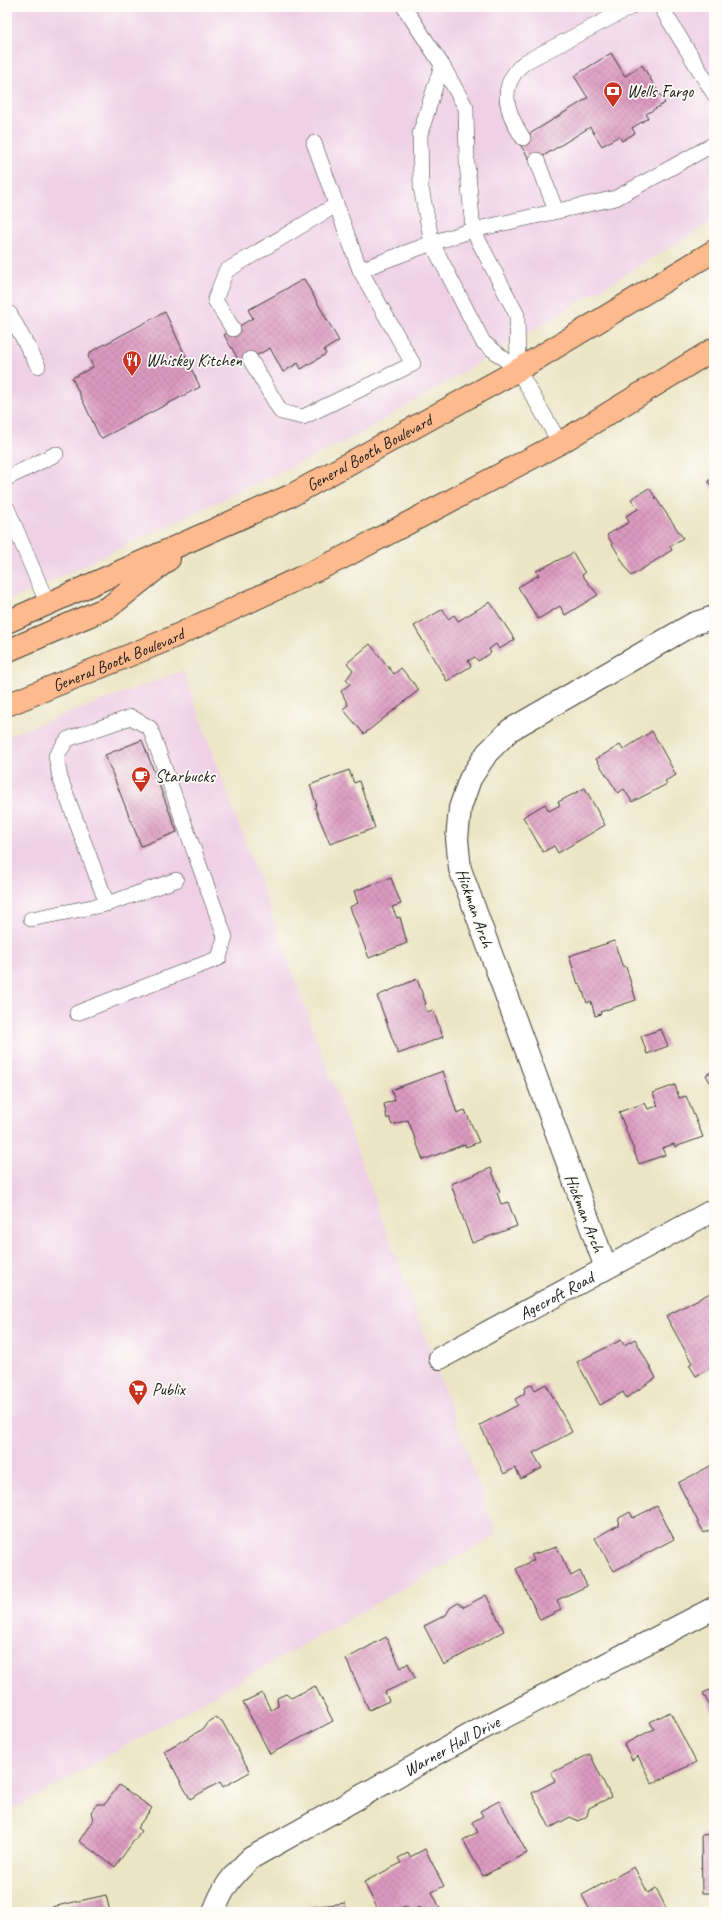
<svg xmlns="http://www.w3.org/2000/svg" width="721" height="1919" viewBox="0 0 721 1919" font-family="Caveat,sans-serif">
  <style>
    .built { fill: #efd0e6 }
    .building { fill: url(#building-cross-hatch) }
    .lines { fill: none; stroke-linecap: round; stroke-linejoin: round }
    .lane-casing { stroke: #3b3a35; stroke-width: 16 }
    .street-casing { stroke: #3b3a35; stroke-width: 24 }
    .highway-casing { stroke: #3b3a35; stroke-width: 24 }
    .lane { stroke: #fff; stroke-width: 15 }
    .street { stroke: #fff; stroke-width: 22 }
    .highway { stroke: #fcba8d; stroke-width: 22 }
    .labels { text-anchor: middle; stroke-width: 3.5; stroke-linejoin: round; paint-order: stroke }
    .poi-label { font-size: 17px; fill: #1c1c1c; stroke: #fdfcf7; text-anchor: start }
    .street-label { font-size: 17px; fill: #1c1c1c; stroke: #fdfcf7 }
  </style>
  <defs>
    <pattern id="building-cross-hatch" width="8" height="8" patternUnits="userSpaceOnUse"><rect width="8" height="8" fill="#db9ac0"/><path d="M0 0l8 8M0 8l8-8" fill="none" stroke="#bb84a4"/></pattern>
  </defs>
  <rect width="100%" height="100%" fill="#fdfcf7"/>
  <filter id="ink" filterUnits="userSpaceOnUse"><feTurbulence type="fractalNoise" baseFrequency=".025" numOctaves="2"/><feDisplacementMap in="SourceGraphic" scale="8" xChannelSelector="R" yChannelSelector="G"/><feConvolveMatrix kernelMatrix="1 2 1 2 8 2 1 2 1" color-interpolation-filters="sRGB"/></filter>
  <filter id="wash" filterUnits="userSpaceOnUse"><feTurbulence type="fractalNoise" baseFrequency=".012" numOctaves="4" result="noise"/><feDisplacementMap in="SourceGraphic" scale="16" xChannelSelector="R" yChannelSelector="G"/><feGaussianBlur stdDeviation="0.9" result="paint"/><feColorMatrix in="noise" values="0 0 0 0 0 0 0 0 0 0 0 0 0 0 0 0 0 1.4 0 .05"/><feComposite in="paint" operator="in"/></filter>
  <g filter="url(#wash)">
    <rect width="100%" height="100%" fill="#ece5c5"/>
    <path class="built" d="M7,7H714V221L360,434L7,602Z
      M183,671L497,1535L7,1813V736Z"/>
    <g id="blocks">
      <path class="building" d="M611,53L625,76L642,65L665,103L646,114L648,118L632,128L635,133L622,141L619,136L602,146L590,127L532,163L518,141L588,98L574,76Z
        M304,279L339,341L324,350L326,354L301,369L298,363L283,372L270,348L241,364L224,335L253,318L248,310Z
        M165,312L200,387L102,438L99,435L72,378L93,367L88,356L92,351Z
        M714,477V491L708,481Z
        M649,488L683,538L670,546L672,550L631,576L607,535L629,522L626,516L638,509L631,499Z
        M573,553L585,573L582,575L598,595L565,615L560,606L538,619L518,587L539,575L536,571Z
        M490,602L515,640L499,649L496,644L489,649L491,653L478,661L475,657L468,661L471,666L447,681L414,626L443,609L448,619L454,615L458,621Z
        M370,644L394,674L401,668L419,690L364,734L343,709L348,705L341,691L350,684L346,680L353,670L347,663Z
        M652,731L676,775L665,781L667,784L632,802L624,789L618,793L596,759L620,745L623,750Z
        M142,740L177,832L141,846L105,755Z
        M349,770L354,783L359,781L375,828L330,844L315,808L316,803L310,785Z
        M585,788L605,825L558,853L554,846L543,852L523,817L545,804L549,811L560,805L558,802Z
        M391,878L401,904L392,907L397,918L400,917L407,943L369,958L350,907L358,903L354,891Z
        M614,941L622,965L626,967L636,1000L600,1012L601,1014L595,1016L591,1001L587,1003L580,983L578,984L569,956Z
        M417,979L426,1004L424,1005L427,1012L433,1010L443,1037L398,1054L377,996Z
        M661,1029L668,1046L647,1054L641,1036Z
        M714,1070V1090L706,1075Z
        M443,1071L457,1113L465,1110L479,1142L466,1147L465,1144L423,1160L408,1120L392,1125L389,1117L387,1119L384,1104L395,1100L391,1090Z
        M675,1085L679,1098L686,1096L703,1137L675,1147L674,1144L662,1148L665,1155L639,1164L619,1112L645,1103L648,1109L658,1106L653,1093Z
        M491,1168L500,1192L497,1193L501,1204L508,1202L517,1226L472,1243L451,1184Z
        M714,1291V1366L696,1376L689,1365L692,1363L666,1316Z
        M635,1339L656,1378L626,1398L623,1392L600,1405L577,1362L621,1340L624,1345Z
        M532,1384L535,1390L546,1384L572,1432L533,1453L542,1468L521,1479L515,1468L504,1474L480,1425L518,1405L515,1399L524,1394L525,1388Z
        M714,1464V1528L704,1533L678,1483Z
        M657,1506L674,1539L614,1571L595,1538L618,1525L619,1518L630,1512L633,1518Z
        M557,1547L571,1576L580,1571L587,1586L557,1600L561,1610L540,1620L516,1569L534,1560L531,1555Z
        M486,1595L504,1631L444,1665L424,1626L446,1615L450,1608L458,1603L464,1607Z
        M386,1637L401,1668L408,1663L415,1678L385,1692L389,1701L369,1710L346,1659Z
        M315,1686L333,1721L270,1754L243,1702L262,1693L271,1710L278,1706L277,1698L286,1694L291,1698Z
        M714,1688V1714L703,1693Z
        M670,1712L696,1762L652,1784L638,1756L632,1760L624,1744L654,1729L650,1722Z
        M215,1718L222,1721L250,1772L223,1787L220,1782L190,1799L164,1751L203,1729L207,1723Z
        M590,1754L611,1797L589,1808L587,1816L579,1821L570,1817L550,1828L532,1793L555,1781L551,1773Z
        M119,1785L152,1808L137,1828L141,1831L115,1867L79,1841L93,1820L91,1812L97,1804H105Z
        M499,1801L527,1853L483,1876L463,1840L478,1832L472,1822L483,1816L480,1811Z
        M714,1834V1893H702L701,1835Z
        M425,1849L444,1886L432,1892L440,1908L432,1912H421L419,1907L412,1911L405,1906L393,1912H379L364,1882L401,1863L398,1858L408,1853L410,1857Z
        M634,1867L648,1893L656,1888L668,1912H591L582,1895Z
        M106,1895L110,1912H53L52,1907Z
        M345,1903L346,1912H299L298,1909Z"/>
    </g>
  </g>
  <g filter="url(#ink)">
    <use href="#blocks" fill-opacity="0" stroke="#3b3a35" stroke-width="1"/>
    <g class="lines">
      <g class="lane-casing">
        <path id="lane" d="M404,7L442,65L466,108L467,163L473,230L517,315L518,370
          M661,7L714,94
          M442,65L420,134L421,188L432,243L483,342L518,370L560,443
          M523,138C506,112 497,86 525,62L631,7
          M537,160L556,211
          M360,270L432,243L473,230L616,198L714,144
          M10,314L38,366
          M233,329L215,300L226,271L336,205
          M250,359L281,412L303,417L413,364L360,270L314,143
          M7,478L56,454
          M7,508L48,605
          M31,919L107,904L176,880
          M77,1013L219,958L225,937L150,728L131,717L68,739L56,756L60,778L107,904"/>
      </g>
      <g class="street-casing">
        <g id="street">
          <path d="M606,1268L460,869L457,839L460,808L470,779L487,753L510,730L693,624L714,617"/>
          <path id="s1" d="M440,1358L714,1210"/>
          <path id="s2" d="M214,1912C222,1888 233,1875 251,1858L470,1735L714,1608"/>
        </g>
      </g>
      <g class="highway-casing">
        <g id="highway">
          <path id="s3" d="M7,622L292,495L518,370L714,251"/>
          <path d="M7,651L109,607L169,559"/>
          <path id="s4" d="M7,705L167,640L340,559L560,443L714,349"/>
        </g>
      </g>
      <use href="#lane" class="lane"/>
      <use href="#street" class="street"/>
      <use href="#highway" class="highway"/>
    </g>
  </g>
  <defs>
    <g id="bank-pin" transform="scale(1)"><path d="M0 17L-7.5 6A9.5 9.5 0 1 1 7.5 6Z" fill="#c8321e" stroke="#fdfcf7"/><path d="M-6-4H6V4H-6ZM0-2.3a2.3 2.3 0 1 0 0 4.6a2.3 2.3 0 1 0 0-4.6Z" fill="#fff"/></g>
    <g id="restaurant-pin" transform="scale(1)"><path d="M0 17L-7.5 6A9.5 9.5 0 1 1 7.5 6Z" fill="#c8321e" stroke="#fdfcf7"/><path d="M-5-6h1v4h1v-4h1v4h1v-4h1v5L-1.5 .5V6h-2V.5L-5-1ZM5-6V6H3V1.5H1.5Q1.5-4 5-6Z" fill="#fff"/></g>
    <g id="cafe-pin" transform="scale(1)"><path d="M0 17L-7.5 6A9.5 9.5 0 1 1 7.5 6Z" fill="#c8321e" stroke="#fdfcf7"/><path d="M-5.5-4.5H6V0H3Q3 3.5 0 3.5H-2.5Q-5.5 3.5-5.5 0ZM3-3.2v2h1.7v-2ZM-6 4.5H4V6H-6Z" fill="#fff"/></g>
    <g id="supermarket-pin" transform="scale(1)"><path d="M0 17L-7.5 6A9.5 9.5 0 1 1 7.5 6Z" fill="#c8321e" stroke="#fdfcf7"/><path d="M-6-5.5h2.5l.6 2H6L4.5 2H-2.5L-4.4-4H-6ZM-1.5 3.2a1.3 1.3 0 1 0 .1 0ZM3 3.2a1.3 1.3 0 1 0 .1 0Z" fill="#fff"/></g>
  </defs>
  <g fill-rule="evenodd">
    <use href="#bank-pin" x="613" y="91"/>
    <use href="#restaurant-pin" x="132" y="360"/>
    <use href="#cafe-pin" x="141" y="776"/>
    <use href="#supermarket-pin" x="138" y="1389"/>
  </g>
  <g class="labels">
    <g class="poi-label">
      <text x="627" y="97">Wells Fargo</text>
      <text x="146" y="366">Whiskey Kitchen</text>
      <text x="155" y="782">Starbucks</text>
      <text x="152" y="1395">Publix</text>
    </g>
    <g class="street-label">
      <text dy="6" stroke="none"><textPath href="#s3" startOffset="400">General Booth Boulevard</textPath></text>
      <text dy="6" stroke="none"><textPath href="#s4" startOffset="120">General Booth Boulevard</textPath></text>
      <text transform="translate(475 908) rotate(71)" y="6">Hickman Arch</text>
      <text transform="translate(585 1213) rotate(69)" y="6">Hickman Arch</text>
      <text dy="6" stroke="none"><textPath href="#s1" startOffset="132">Agecroft Road</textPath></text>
      <text dy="6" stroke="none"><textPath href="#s2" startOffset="296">Warner Hall Drive</textPath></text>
    </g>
  </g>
  <rect width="721" height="1919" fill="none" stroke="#fdfcf7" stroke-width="24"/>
</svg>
